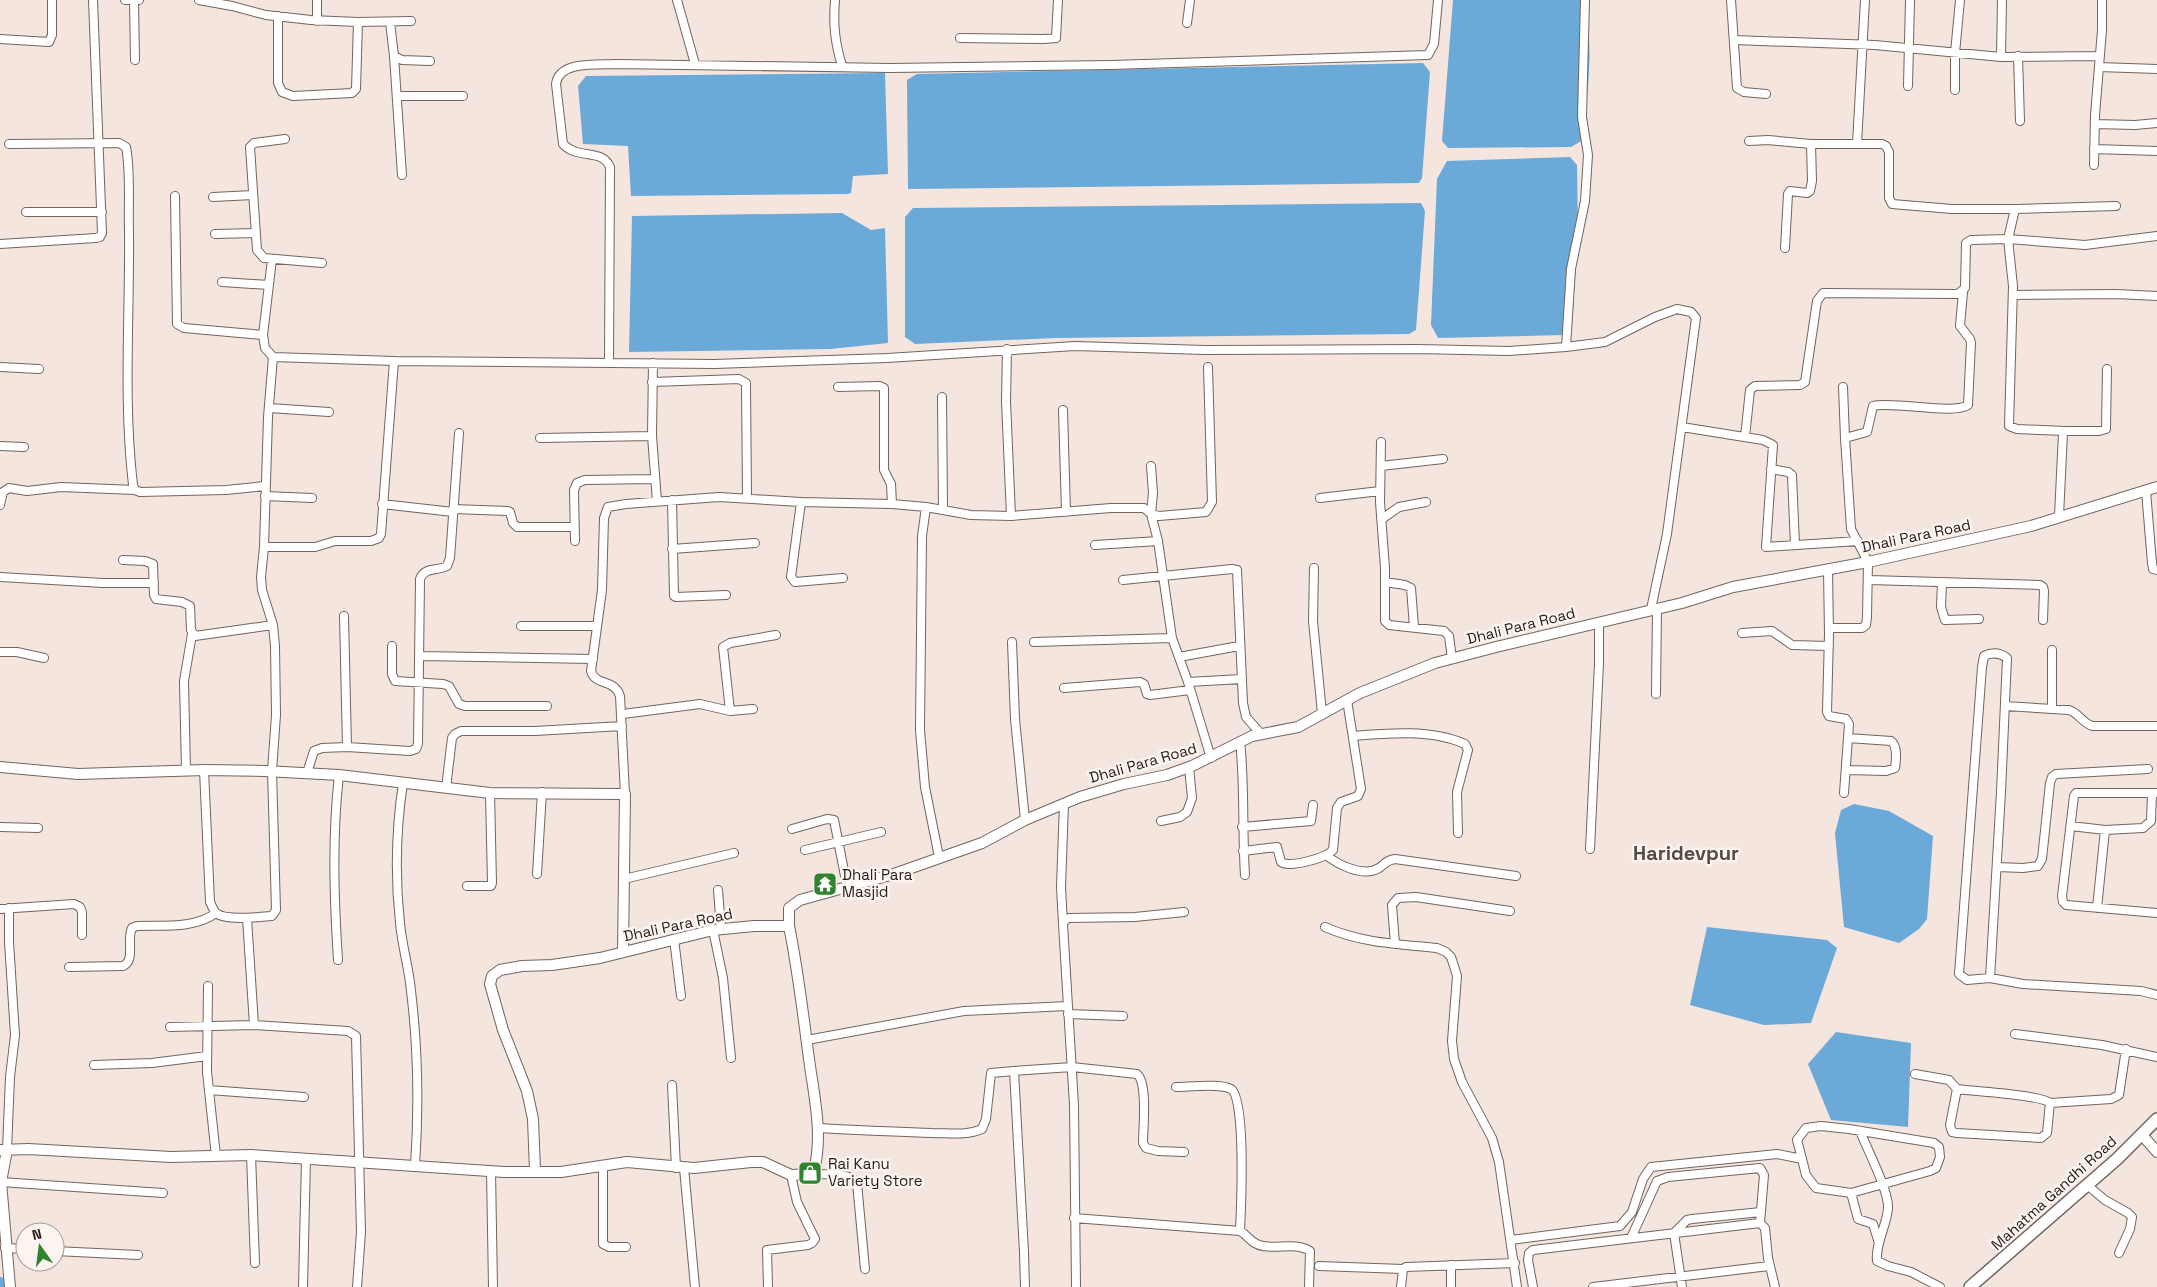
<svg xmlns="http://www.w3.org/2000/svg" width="2157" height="1287" viewBox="0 0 2157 1287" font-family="'Space Grotesk',sans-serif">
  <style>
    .water { fill: #6ba9d8 }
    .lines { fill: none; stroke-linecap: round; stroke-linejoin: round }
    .canal { stroke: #6ba9d8; stroke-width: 10 }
    .minor-casing { stroke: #72655f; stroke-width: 10 }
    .tertiary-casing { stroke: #72655f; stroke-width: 12 }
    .secondary-casing { stroke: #72655f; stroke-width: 14 }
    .minor { stroke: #fff; stroke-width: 8 }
    .tertiary { stroke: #fff; stroke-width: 10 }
    .secondary { stroke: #fff; stroke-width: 11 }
    .labels { text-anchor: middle; stroke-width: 5; stroke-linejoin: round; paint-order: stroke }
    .street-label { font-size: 15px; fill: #221d1a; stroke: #fdf4f0 }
    .poi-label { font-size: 15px; fill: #221d1a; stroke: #fdf4f0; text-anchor: start }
    .district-label { font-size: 20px; font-weight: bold; fill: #554943; stroke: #fdf4f0 }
  </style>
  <rect width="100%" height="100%" fill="#f4e5de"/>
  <path class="water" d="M1453,0H1581C1597,40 1586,97 1583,140L1571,147L1448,148L1442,141Z
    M1423,63L1430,72L1422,178L1419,183L908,189L907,80L917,74Z
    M885,73L888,174L853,176L851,193L847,194L631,196L628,146L583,144L578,86L586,76Z
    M1570,157L1577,165L1578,231L1572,326L1564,335L1438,338L1431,325L1437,179L1447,161Z
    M1421,203L1425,211L1416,330L1409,334L1055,338L915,344L905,337V217L913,208Z
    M842,213L871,230L885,228L888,343L830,349L629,352L632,216Z
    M1854,804L1889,811L1933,836L1927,919L1919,929L1899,943L1844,927L1835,833L1841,810Z
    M1707,927L1827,940L1837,948L1811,1023L1764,1025L1690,1005Z
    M1836,1032L1911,1043L1908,1127L1831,1120L1808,1064Z"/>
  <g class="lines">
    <path class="canal" d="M0,1282L1,1287"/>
    <g class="minor-casing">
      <path id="minor" d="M125,0H139
        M134,0L135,60
        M199,0L232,6L266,15L311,20L358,22L411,21
        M677,0L695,64
        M835,0C833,26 835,42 842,66
        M1585,0L1582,117L1588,155L1585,201L1571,269L1566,347L1605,342L1655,317L1677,309L1691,312L1696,318L1667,534L1651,609
        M1731,0L1737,88L1744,92L1766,94
        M278,16V83L282,92L293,96L352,93L356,89L358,22
        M317,21V0
        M390,22L394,56L402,60L430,61
        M1187,23L1190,0
        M960,38L1044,39L1056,38L1058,0
        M0,39L49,42L52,35V0
        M1734,40L1875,45L2001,57L2100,56
        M394,56L402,175
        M2018,56L2020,121
        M2001,57L2002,0
        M2099,67L2157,69
        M1908,86L1910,0
        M1955,90V53L1960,0
        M397,96H463
        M2095,124L2135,125L2157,123
        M285,139L254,143L250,147L257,250L264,258L322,263
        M1749,141L1768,140L1811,144H1882L1886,146L1889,152V198L1892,204L1952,209H2015
        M9,144L119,143L126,147C131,172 128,205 129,231C130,315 123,400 133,485L135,490L140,492L226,490L265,486
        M1857,144L1865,0
        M2094,149L2157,151
        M2094,165L2095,115L2102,30V0
        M175,196L177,324L184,328L263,335
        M213,197L253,195
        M26,212H102
        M215,234L255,233
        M0,244L96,238L100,237L102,233L93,0
        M1785,248L1788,194L1790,191L1807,193L1810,191L1812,181L1811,144
        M222,282L269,285
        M2013,295L2116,294L2157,296
        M1007,349L1006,401L1011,516
        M273,357L394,361L715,364L887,358L1075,346L1205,350L1418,349L1509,351L1566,347
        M609,363L610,167C602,148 578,160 563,144L556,84C559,60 599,65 617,64L890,68L1111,65L1428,55L1434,44L1438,0
        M653,363L652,436L657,501
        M0,367L39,369
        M652,382L739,379L746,383L747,498
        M838,387L880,386L884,388V470L891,484L892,504
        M1843,387L1845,438
        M942,397L943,510
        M269,408L329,412
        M1063,410L1066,512
        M1682,427L1763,440L1773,445L1766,547L1858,541
        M2065,431L2017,429L2009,426L2013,286L2008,239L2085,245L2157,236
        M1745,437L1750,390L1755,386L1800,385L1805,382L1817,301L1823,293L1958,294L1965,288L1966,243L1971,240L2008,239L2015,209L2116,206
        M540,438L652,436
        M1381,442L1380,502L1385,568V621L1389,625L1444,631L1449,636L1452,659
        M0,446L24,447
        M1151,466L1153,493L1151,514L1158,541L1172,638L1188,682L1211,758
        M1381,466L1443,459
        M1771,469L1788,472L1792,475L1795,545
        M2146,491L2152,563L2153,569L2157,570
        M265,496L312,498
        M1320,498L1380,491
        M672,500L674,596L676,597L726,595
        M801,502L791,577L795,582L843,578
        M382,504L453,512
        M0,505L3,492L9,488L27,491L61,487L135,490
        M926,507L922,536L920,730L925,787L939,857
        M453,509L508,511L510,512L513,523L517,527H574
        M2059,516L2063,433L2065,431H2099L2106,429L2107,369
        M1382,519L1399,507L1426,502
        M575,541L574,490L577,483L585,480L655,479
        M1095,545L1158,541
        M264,547H315L335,541H371L379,538L381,534L394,361
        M672,549L755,543
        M123,560L145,561L153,564L154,595L156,599L182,602L190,606L191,630L195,636L273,625
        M1314,568L1313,621L1322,713
        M1828,570L1829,634L1827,712L1829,716L1846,719L1849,724L1844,793
        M0,577L103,583H154
        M1123,580L1232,569L1237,570L1243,703L1246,717L1261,734
        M1869,580L2040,585L2043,587L2044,591L2043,620
        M1385,582L1405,585L1411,588L1414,627
        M1942,582L1941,607L1945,620L1979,619
        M521,626H597
        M1829,628H1862L1866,625L1867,617L1868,562L1851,529L1845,438L1867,432L1873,406C1894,401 1954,415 1968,405L1971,343L1970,339L1960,326L1963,292
        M1742,633L1772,631L1792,645L1829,646
        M1012,642L1015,719L1025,820
        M1034,642L1172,638
        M392,646V674L395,681L443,684L449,686L459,704L465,706H547
        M0,652H17L44,658
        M419,656L593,659
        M1179,657L1239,646
        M1188,682L1242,679
        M1064,688L1140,682L1144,684L1147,694L1150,695L1190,690
        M1656,694L1657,608
        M2005,706L2069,710C2079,713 2083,724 2093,726H2157
        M2052,709V650
        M730,711L723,647L730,643L776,635
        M623,714L700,704L730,711L753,709
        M1353,736C1387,733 1432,729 1465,744L1468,750L1457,792L1458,833
        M1240,741C1245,786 1242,830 1245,875
        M347,747L410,751L416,749L418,744L420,579C424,567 438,571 447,566L450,558L459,433
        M204,770L210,902C212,906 213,910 216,913C225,921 260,917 272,916L276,910L272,771L276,715L275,646L273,625L262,590L261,577L264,547L268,417L273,357L265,348L263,335L272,259
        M1846,770L1886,771L1895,768C1896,760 1898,746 1891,741L1848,738
        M186,771L184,681L192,634
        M307,773L314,751L322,748L347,747L344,616
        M403,783C396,829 395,877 400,923C402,946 409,968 411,991C418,1049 419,1108 415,1166
        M446,788L452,738L455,734L461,731H535L622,726
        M2157,793H2076L2074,796L2062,896L2063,902L2066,905L2157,913
        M625,794L620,696C614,678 596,687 591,671L602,590L604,518L608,507L626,504L719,497L801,502L892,504L926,507L971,515L1011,516L1111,508H1144L1151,514L1159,516L1206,512L1212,502L1208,367
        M1161,821L1180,817L1187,812L1192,798L1189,767
        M2071,826L2105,830L2143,828L2151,821L2152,793
        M0,827L38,828
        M1242,827L1311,821L1313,805
        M792,829L827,819L834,820L847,886
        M1590,849L1599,663V623
        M805,850L881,832
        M1243,851L1277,847L1281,862C1290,868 1326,858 1333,850L1337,808L1341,802L1358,796L1361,789L1347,700
        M1326,855C1337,864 1363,878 1379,868C1385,864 1386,860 1395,859L1516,876
        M1997,867L2023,868L2038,866L2042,859L2050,783L2052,777L2056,774L2148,769
        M537,874L542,792
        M624,879L734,853
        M467,886H491L492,883L490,793
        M718,890L721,929
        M2097,908L2105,830
        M0,909L74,904L80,907L82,912V935
        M247,918L254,1025
        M1063,924L1061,887L1064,803
        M1325,927C1361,943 1398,944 1437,948L1446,952L1451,957L1454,966L1457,976L1452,1041L1454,1059L1462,1082L1492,1138L1499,1162L1517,1287
        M713,930L723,978L731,1058
        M674,939L681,996
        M1395,944L1392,905L1398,898L1416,897L1510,911
        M338,960C334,898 332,837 339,775
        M69,967L123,966C136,960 126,940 132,928L137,926C163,925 194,929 216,913
        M1990,978L2001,792L2007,658C1999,652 1992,652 1984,656L1982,667L1959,974L1967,980L1990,978L2023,984L2141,991L2157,995
        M208,986L207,1072L216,1156
        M1068,1014L1123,1016
        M170,1027L254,1025L348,1031L356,1036L361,1232L357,1287
        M2015,1034L2102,1045L2157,1057
        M807,1040L964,1011L1067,1006
        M94,1065L152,1063L207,1056
        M1014,1071L1072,1067L1137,1074C1148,1083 1143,1128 1143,1143L1146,1148L1158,1151L1184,1152
        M1915,1074L1949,1080L1957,1089C1972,1091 2042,1095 2050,1103L2111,1099L2119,1095L2126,1049
        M672,1085L676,1168
        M1176,1087C1189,1087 1220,1083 1231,1089C1246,1098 1241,1210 1240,1231
        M1957,1089L1950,1125L1952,1132L1957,1133L2041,1138L2047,1133L2050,1103
        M209,1090L304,1097
        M817,1128C856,1130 894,1132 933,1133C949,1133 966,1136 982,1129L986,1119L991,1073L1014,1071L1024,1252L1025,1287
        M1860,1131C1867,1149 1889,1191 1888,1208C1887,1225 1875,1244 1877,1261L1888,1266L1911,1272L1940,1287
        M7,1150L10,1077L15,1035L9,942V908
        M251,1155L255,1263
        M603,1165V1244L609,1247H626
        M684,1168L695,1287
        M491,1171L493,1287
        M813,1174C826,1175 848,1171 857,1183L865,1269
        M1,1182L163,1193
        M2087,1185L2105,1200L2128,1213L2132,1217L2130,1229L2119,1253
        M1851,1193L1858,1219L1873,1224L1879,1243
        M1074,1218L1240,1231C1249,1236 1251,1244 1263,1246C1278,1249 1296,1242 1310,1251L1309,1287
        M1631,1238L1657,1181L1668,1177L1760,1168L1764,1175L1760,1223
        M1511,1240L1620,1226L1632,1212L1643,1179L1651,1167L1777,1154L1802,1159L1797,1140L1806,1128L1821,1126L1849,1129L1934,1143L1939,1147L1940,1157L1936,1168L1930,1171L1851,1193L1816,1188L1806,1175L1802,1159
        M5,1248L25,1249
        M55,1251L138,1255
        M1451,1265V1287
        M1319,1266L1403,1269
        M303,1287L306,1159
        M768,1287L767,1250L808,1245L812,1243L815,1239L797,1202L791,1175
        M1076,1287L1074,1105L1063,924L1065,920L1069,918L1135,917L1184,912
        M1401,1287L1403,1269L1406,1267L1515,1263
        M1533,1287L1528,1260L1529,1253L1533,1250L1760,1223L1765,1228L1768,1258L1775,1287
        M1593,1287L1769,1266
        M1682,1287L1674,1233L1687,1220L1692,1219L1761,1212"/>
    </g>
    <g class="tertiary-casing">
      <path id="tertiary" d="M0,767L78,774L204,770L265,771L339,775L490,793L625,794L623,952
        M2142,1135L2157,1152
        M0,1150L28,1149L171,1157L251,1155L504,1172H561L627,1162L694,1168L751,1162H763L791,1175L813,1174C824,1137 814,1096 809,1059C803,1014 798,970 789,926
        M7,1150L1,1182L10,1287
        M535,1171L533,1119L527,1091L503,1030L490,984L492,976L500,970L522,966L552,965L600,958L713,930L754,926H789V908L800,900L894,874L982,843L1025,820L1080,797L1124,784L1167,775L1192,766L1252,736L1298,727L1360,693L1435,663L1496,647L1682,603L1733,587L1868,562L2031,526L2157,487"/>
    </g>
    <g class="secondary-casing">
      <path id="secondary" d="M1970,1287L2117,1159L2157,1119"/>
    </g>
    <use href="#minor" class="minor"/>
    <use href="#tertiary" class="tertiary"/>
    <use href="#secondary" class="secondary"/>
  </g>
  <defs>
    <g id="temple-square" transform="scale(1.25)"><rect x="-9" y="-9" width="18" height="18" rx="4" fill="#2f8331" stroke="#fdf4f0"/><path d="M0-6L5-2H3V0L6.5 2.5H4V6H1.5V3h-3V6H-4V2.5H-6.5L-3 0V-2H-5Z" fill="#fff"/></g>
    <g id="shop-square" transform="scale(1.25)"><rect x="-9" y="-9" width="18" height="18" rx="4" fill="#2f8331" stroke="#fdf4f0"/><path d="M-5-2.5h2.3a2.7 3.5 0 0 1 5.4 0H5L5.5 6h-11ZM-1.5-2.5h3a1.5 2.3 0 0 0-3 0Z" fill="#fff"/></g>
  </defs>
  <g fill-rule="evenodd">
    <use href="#temple-square" x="825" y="884"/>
    <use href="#shop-square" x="810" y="1173"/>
  </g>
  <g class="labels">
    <g class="street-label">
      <text transform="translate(1916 536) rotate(-12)" y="5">Dhali Para Road</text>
      <text transform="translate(1521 626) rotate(-14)" y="5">Dhali Para Road</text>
      <text transform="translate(1143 763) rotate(-16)" y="5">Dhali Para Road</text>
      <text transform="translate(678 925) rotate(-12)" y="5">Dhali Para Road</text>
      <text transform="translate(2054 1193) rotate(-42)" y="5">Mahatma Gandhi Road</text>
    </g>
    <g class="poi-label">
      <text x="842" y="880">Dhali Para<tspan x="842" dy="17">Masjid</tspan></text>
      <text x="828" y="1169">Rai Kanu<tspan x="828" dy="17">Variety Store</tspan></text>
    </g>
    <g class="district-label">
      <text x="1686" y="860">Haridevpur</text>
    </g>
  </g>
  <g transform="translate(40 1247) rotate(346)"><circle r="24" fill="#fdf4f0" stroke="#a59e9a"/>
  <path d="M0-4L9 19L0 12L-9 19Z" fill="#2f8331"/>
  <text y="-8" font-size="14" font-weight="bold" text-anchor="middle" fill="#221d1a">N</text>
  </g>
</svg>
